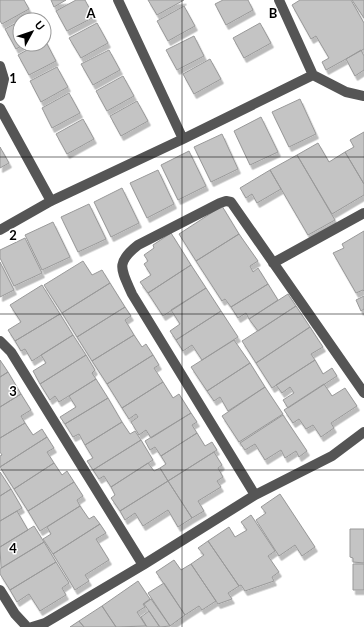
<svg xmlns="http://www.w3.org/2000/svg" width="364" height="627" viewBox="0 0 364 627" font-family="Lato,sans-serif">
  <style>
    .building { fill: #c4c4c4; stroke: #999; filter: url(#shadow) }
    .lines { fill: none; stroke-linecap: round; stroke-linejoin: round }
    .minor { stroke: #555; stroke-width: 10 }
    .grid { fill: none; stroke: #000; stroke-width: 1; stroke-opacity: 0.55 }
    .grid-label { font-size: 13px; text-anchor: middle; font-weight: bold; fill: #000; stroke: #fff; stroke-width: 3; stroke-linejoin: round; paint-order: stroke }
  </style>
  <defs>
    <filter id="shadow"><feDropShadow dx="2.5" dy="4.5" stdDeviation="0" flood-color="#0004"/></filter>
  </defs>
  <rect width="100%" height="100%" fill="#fff"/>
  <path class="building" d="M0,0H24L29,9L2,24L0,21Z
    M51,0H66L54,7Z
    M76,0H85L94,17L67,31L56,11Z
    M148,0H184L157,15Z
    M223,0H248L253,10L226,25L215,4Z
    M300,0H351L364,23V49L326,70L322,62L329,58L316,36L311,39L292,5Z
    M352,0H364V18Z
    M184,6L195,26L168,41L157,21Z
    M32,14L35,20H21Z
    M20,21V44H25L16,49L5,29Z
    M97,23L108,43L81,58L69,38Z
    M260,23L271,43L244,58L233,38Z
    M194,36L204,56L177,70L166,50Z
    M45,40L56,61L29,75L18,55L38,44H44Z
    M109,50L120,70L93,85L81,64Z
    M361,50L364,56V70L355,76L346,59Z
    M210,59L221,79L194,94L183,74Z
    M57,67L68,87L41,102L30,81Z
    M123,76L134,96L107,111L96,91Z
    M69,93L80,113L52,128L42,108Z
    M300,99L316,134L289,147L272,112Z
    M137,101L148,121L121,136L110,116Z
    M261,117L278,152L250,165L234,131Z
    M83,119L94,139L67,154L56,134Z
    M364,132V184L345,152L354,147L350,140Z
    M222,134L238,169L211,182L194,147Z
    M318,143L329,162L345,152L364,184V195L332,214L297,155Z
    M0,147L9,163L0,168Z
    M189,151L206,186L178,200L161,165Z
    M297,155L335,220L308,235L270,170Z
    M158,170L174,204L147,218L130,183Z
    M270,170L281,189L257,203L252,194L246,198L240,188Z
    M122,188L139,223L111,237L94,202Z
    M89,204L106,239L78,252L61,217Z
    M222,206L239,234L196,261L179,234Z
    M53,222L70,257L42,270L25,235Z
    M364,231V291L363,290L356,293L333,253L344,248L342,244Z
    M171,233L191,265L148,293L140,282L151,275L144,264L148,261L144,255L154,248L153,245Z
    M239,234L258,261L250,266L253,272L258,268L268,284L231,307L225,299L222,301L196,261Z
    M25,238L42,273L14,286L0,258V250Z
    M83,261L92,275L102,270L110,283L62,313L44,285Z
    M0,262L14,290L0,297Z
    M191,265L206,288L163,316L148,293Z
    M110,283L125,307L77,337L62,313Z
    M268,284L278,300L249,319L246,313L238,318L231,307Z
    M42,285L60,314L15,341L8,330L21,322L10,305Z
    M206,288L221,311L176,340L170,331L180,324L171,310Z
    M288,294L296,306L258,331L249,319Z
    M364,296V309L361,311L356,300Z
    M296,306L310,327L256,363L242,341Z
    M125,307L131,316L125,320L134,335L92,361L77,337Z
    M221,311L238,337L202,360L192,345L183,351L176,340Z
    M60,314L73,335L32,361L25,349L21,351L15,341Z
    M310,327L323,347L311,354L315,360L272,388L256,363Z
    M73,335L86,355L40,384L33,371L46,363L41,355Z
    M134,335L142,347L146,344L153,355L107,384L92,361Z
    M234,340L250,363L207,391L191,367Z
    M86,355L95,370L92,373L96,379L59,402L55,396L50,400L40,384Z
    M153,355L159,365L154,368L163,382L122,408L107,384Z
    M0,360L8,372L0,377Z
    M315,360L323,374L332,368L337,376L288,408L283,400L294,393L290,387L282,393L276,385Z
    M250,363L265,387L228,411L220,397L214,401L207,391Z
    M8,372L21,394L0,407V377Z
    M96,379L108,398L65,424L60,417L76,407L69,396Z
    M163,382L173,398L179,394L191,413L151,438L146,430L139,435L131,422L138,417L136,414L129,419L122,408Z
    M324,384L332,396L345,388L357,406L331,423L334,428L321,437L313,425L306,429L299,419L293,423L284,410Z
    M265,387L283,414L239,442L222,416Z
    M21,394L31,410L21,416L25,423L0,438V407Z
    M108,398L122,422L85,445L79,434L73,437L65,424Z
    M191,413L197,422L192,425L197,433L161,456L155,447L150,450L145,441Z
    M283,415L307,451L299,457L296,451L285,458L281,450L265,460L255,444L245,450L240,443Z
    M122,422L130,434L135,431L141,440L93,470L87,461L93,458L85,445Z
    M25,423L33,435L42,429L47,437L0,467V456L2,455L0,452V438Z
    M197,433L205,446L212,442L217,450L168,481L160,468L166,464L161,456Z
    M47,437L54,448L47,452L54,463L14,489L0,467Z
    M141,440L153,460L111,487L104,476L99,479L93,470Z
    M214,452L222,465L218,468L223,477L217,481L221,487L198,501L204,511L192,518L168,481Z
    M54,463L62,475L67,471L74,482L28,511L14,489Z
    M148,463L154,471L160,468L168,481L120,511L111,498L115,495L111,487Z
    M0,472L11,489L0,496Z
    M168,481L192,518L178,527L168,510L143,526L135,513L125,520L120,511Z
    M74,482L83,496L77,500L80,506L40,531L28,511Z
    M11,489L22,508L0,521V496Z
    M280,494L315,547L302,556L295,545L279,556L256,520L266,513L261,507Z
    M80,506L89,519L94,516L100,524L53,554L43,539L51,534L47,527Z
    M17,511L28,530L0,547V521Z
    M251,515L275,551L268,556L279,572L272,577L274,581L245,591L241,585L239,586L208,541L229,527L235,537L247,530L241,522Z
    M100,524L106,533L96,539L109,560L85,575L89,581L75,590L53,554Z
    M34,526L44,542L1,568L0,547Z
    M350,529H364V563L353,562V558L350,557Z
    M208,541L239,586L228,593L232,599L218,604L191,564L204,555L198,548Z
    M44,542L56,562L10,590L0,574V569Z
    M174,560L181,570L191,564L216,601L202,610L199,606L185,615L156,572Z
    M56,562L69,583L62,588L66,595L40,611L29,594L17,602L10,590Z
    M353,564H364V590H353Z
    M138,581L150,599L143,604L145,607L137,612L146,626L116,627L102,606Z
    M164,583L185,615L170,626L148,593Z
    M151,599L170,626L160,627L149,611L144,604Z
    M102,606L116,627H84L79,621Z
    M149,611L159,626L157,627H147L141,617Z
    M79,621L84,627H70Z"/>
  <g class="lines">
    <path class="minor" d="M118,0L183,139
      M279,0L313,75L346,92L364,96
      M0,66L4,79L0,96
      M0,108L51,201
      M0,230L51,201L183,139L313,75
      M273,263L364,213
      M0,341L11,352L143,565
      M255,495L132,294C121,269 115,263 138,245L220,203L226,201L231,202L364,393
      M0,590L15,614L27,627
      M32,627L45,623L143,565L255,495L332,456L364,432"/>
  </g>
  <path class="grid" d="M182,0V627M0,157H364M0,314H364M0,470H364"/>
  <g class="grid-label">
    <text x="91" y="18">A</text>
    <text x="273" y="18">B</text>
    <text x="13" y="83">1</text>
    <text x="13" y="240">2</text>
    <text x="13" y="396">3</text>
    <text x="13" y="553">4</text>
  </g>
  <g transform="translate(32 32) rotate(50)"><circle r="19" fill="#ffffff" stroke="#999999"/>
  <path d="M0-3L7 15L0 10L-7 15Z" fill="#000000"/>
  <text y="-6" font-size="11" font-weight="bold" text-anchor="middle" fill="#000000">U</text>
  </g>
</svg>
